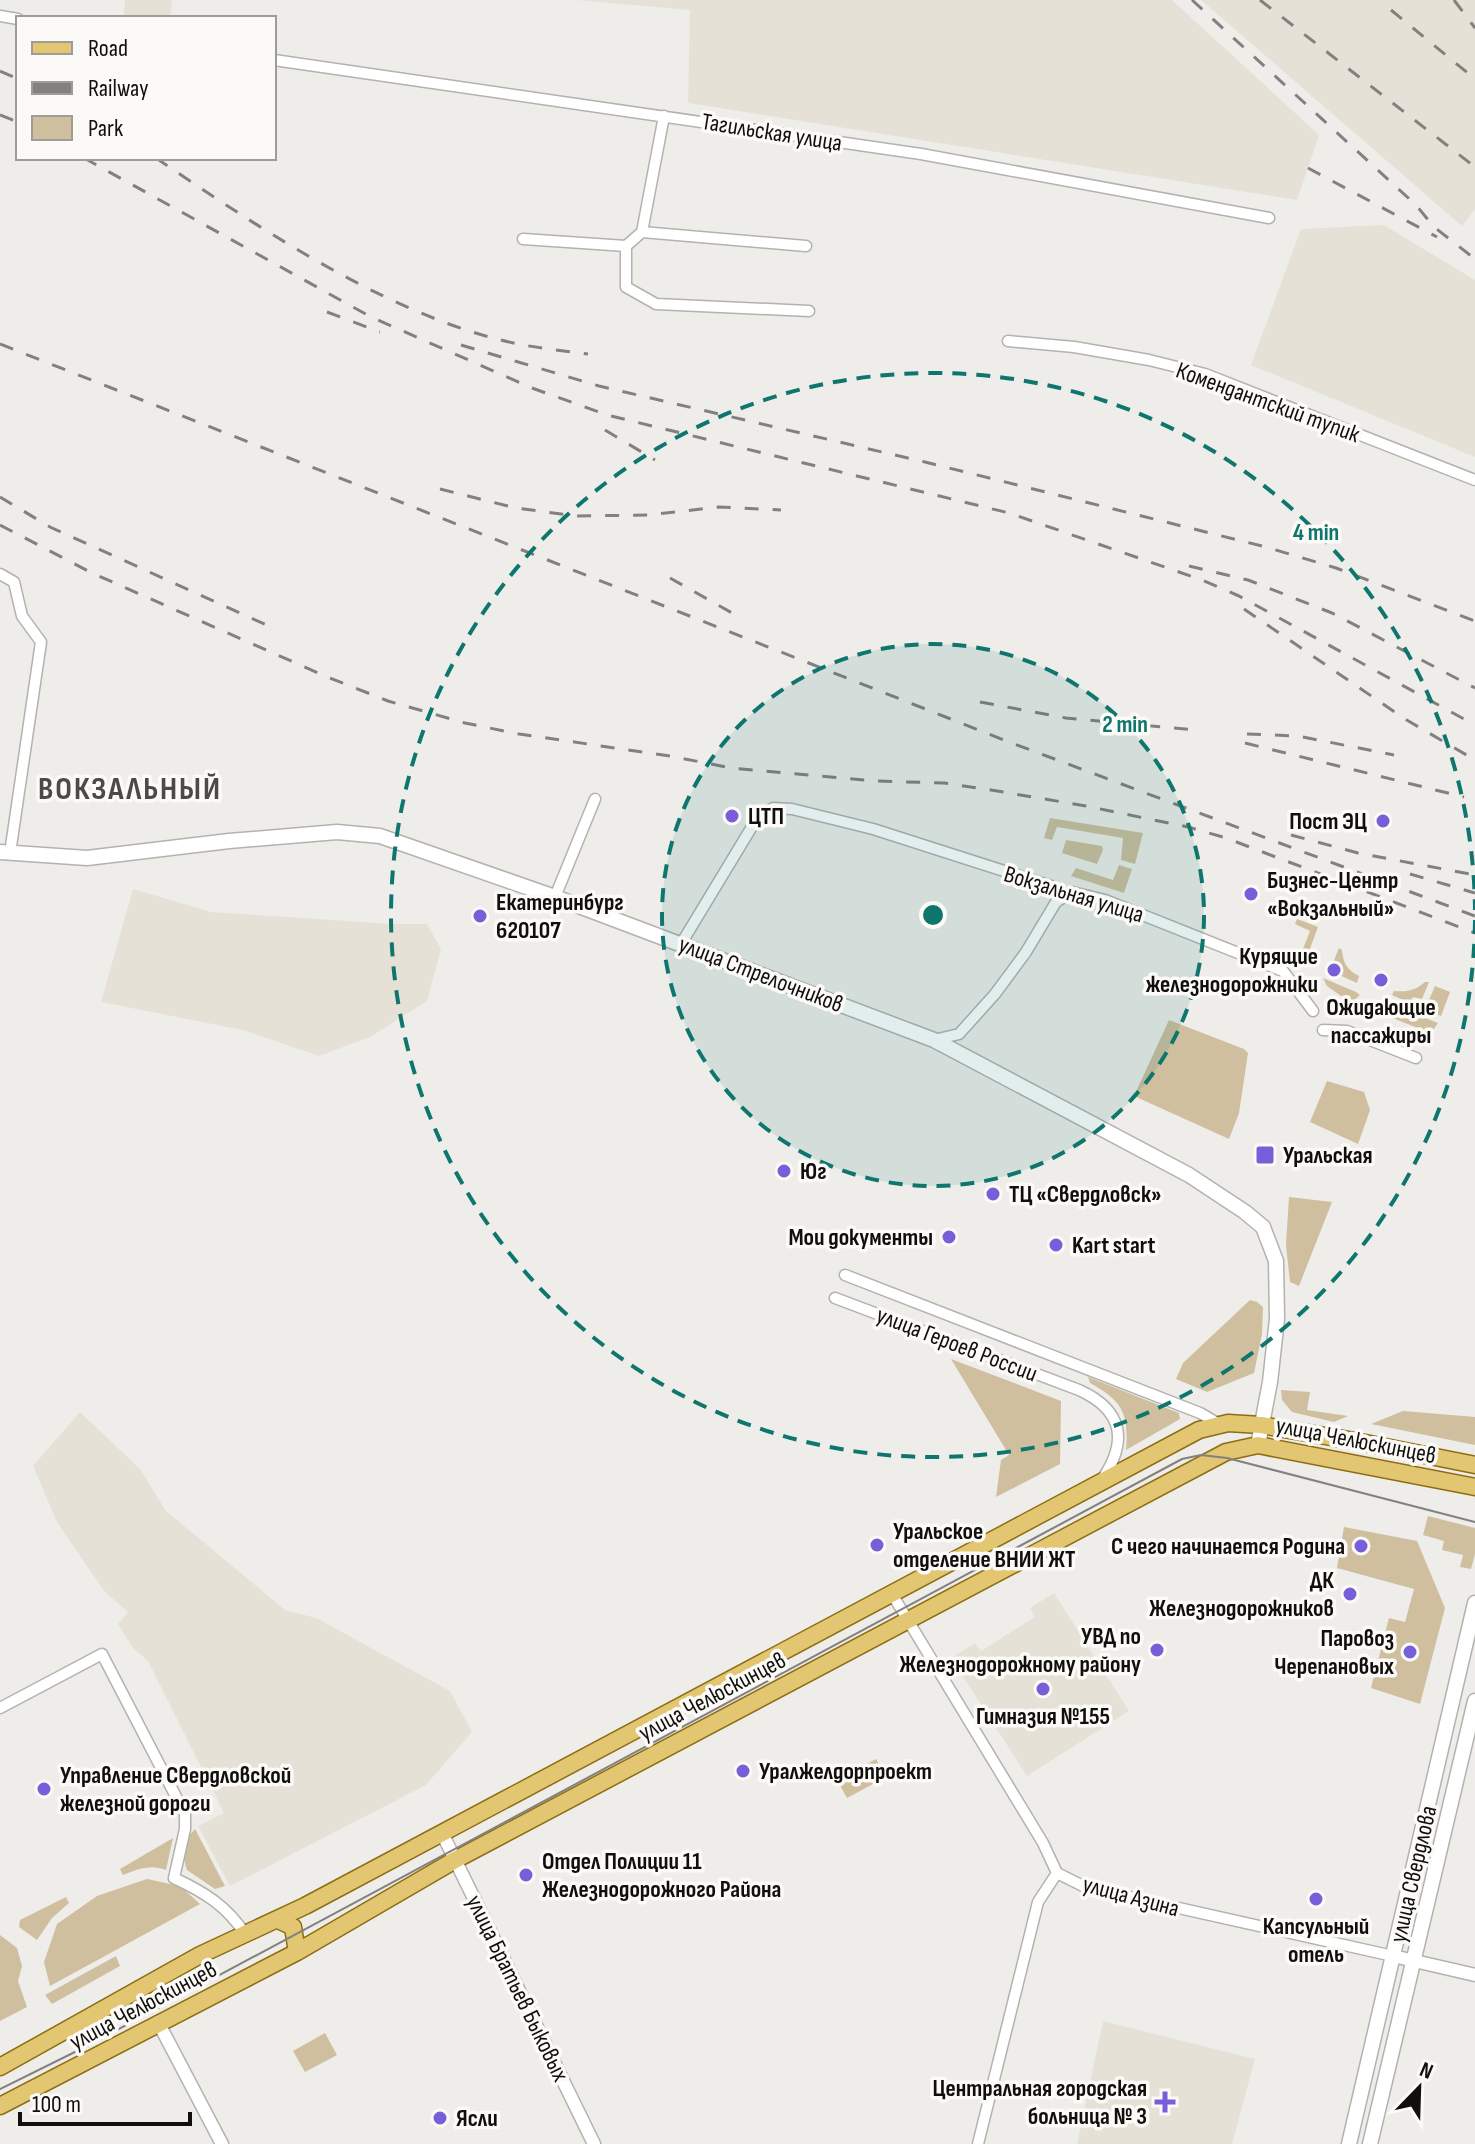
<svg xmlns="http://www.w3.org/2000/svg" width="1475" height="2144" viewBox="0 0 1475 2144" font-family="'Sofia Sans Condensed',sans-serif">
  <style>
    .built { fill: #e5e1d7 }
    .green { fill: #cfbf9e }
    .lines { fill: none; stroke-linecap: round; stroke-linejoin: round }
    .minor-casing { stroke: #b3b2af; stroke-width: 13 }
    .tertiary-casing { stroke: #b3b2af; stroke-width: 15 }
    .secondary-casing { stroke: #b3b2af; stroke-width: 17 }
    .primary-casing { stroke: #8d6d12; stroke-width: 19 }
    .minor { stroke: #fff; stroke-width: 10 }
    .tertiary { stroke: #fff; stroke-width: 12 }
    .secondary { stroke: #fff; stroke-width: 14 }
    .primary { stroke: #e3c672; stroke-width: 16 }
    .tram { stroke: #82817f; stroke-width: 2 }
    .rail { stroke: #82817f; stroke-width: 3; stroke-dasharray: 14 14; stroke-linecap: butt }
    .ring { fill: none; stroke: #0f766e; stroke-width: 4; stroke-dasharray: 14 10 }
    .poi-dot { fill: #795ed9; stroke: #fcfaf7; stroke-width: 3 }
    .labels { text-anchor: middle; stroke-width: 7; stroke-linejoin: round; paint-order: stroke }
    .street-label { font-size: 24px; fill: #100f0e; stroke: #fcfaf7 }
    .poi-label { font-size: 24px; font-weight: bold; fill: #100f0e; stroke: #fcfaf7; text-anchor: start }
    .district-label { font-size: 32px; font-weight: bold; letter-spacing: 2px; fill: #4b4a47; stroke: #fcfaf7 }
    .centre { fill: #0f766e; stroke: #fcfaf7; stroke-width: 4 }
    .ring-label { font-size: 24px; text-anchor: middle; font-weight: bold; fill: #0f766e; stroke: #fcfaf7; stroke-width: 7; stroke-linejoin: round; paint-order: stroke }
  </style>
  <rect width="100%" height="100%" fill="#eeedea"/>
  <path class="built" d="M125,0H172L170,15H124Z
    M577,0H1172L1319,135L1297,200L688,103L690,10Z
    M1201,0H1475V209L1462,226Z
    M1384,225L1475,280V457L1251,365L1301,229Z
    M133,889L211,912L392,924H427L441,949L427,1001L370,1037L319,1056L243,1030L101,1002Z
    M80,1412L140,1469L166,1511L285,1610L316,1618L450,1691L472,1732L426,1785L230,1886L198,1826L224,1813L148,1661L133,1648L118,1624L128,1612L104,1591L57,1522L33,1466Z
    M1054,1593L1129,1711L1027,1776L951,1658L975,1643L981,1651L1035,1617L1030,1608Z
    M1103,2021L1255,2059L1232,2144H1077Z"/>
  <path class="green" d="M1050,818L1143,833L1135,864L1121,860L1123,838L1057,827L1052,840L1044,838Z
    M1066,840L1102,846L1103,850L1097,864L1062,853Z
    M1119,865L1132,869L1124,893L1071,876L1076,868L1113,880Z
    M1297,919L1318,927L1305,962L1299,959L1310,931L1295,924Z
    M1339,948L1342,950C1343,963 1347,970 1359,976L1357,983L1337,974L1339,968L1332,965Z
    M1323,978L1356,992L1360,995L1351,1003L1327,986Z
    M1425,982H1429L1422,999L1413,997L1410,1003L1392,995L1394,991C1408,992 1414,991 1425,982Z
    M1435,986L1450,992L1441,1016L1429,1011L1432,1002L1429,1000Z
    M1385,1002L1438,1023L1433,1030H1423L1382,1014L1379,1005Z
    M1169,1020L1244,1049L1248,1053L1239,1113L1229,1139L1134,1096Z
    M1327,1081L1364,1092L1370,1110L1358,1144L1310,1122Z
    M1289,1197L1332,1202L1299,1286L1290,1282L1286,1245Z
    M1250,1300L1257,1302L1263,1307L1262,1334L1254,1373L1207,1392L1176,1379L1183,1363Z
    M951,1359L1061,1401L1060,1464L996,1497L1001,1460L1009,1455Z
    M1088,1377L1179,1413L1180,1419L1126,1450C1129,1412 1122,1401 1090,1383Z
    M1281,1390L1310,1392L1307,1410L1348,1416L1334,1422L1292,1412L1282,1400Z
    M1403,1411L1475,1417V1445L1371,1424Z
    M1428,1516L1475,1528V1554L1471,1569L1460,1567L1463,1555L1442,1550L1444,1541L1423,1535Z
    M1344,1527L1417,1541L1445,1608L1420,1704L1371,1688L1389,1618L1405,1622L1414,1589L1337,1568Z
    M876,1759L886,1777L847,1798L837,1780Z
    M195,1829L225,1886L215,1889L187,1870C181,1854 183,1841 195,1829Z
    M173,1838L166,1870C151,1864 138,1869 123,1875L120,1869Z
    M147,1879L180,1886L200,1904L50,1986L44,1962L57,1924L97,1896Z
    M66,1897L69,1903L52,1918L37,1940L19,1927L20,1920Z
    M0,1935L17,1948L22,1966L18,1981L27,2007L0,2021Z
    M116,1956L120,1966L52,2004L45,1995Z
    M325,2033L337,2055L305,2072L293,2051Z"/>
  <g class="lines">
    <g class="minor-casing">
      <path id="minor" d="M0,16L18,19
        M274,60L921,154L1269,218
        M642,232L664,116
        M523,239L626,246L642,232L806,246
        M626,246V287L656,304L809,311
        M1008,341L1074,347L1149,360L1205,374L1475,480
        M0,574L14,582L22,616L41,642L10,853
        M555,897L595,799
        M681,944L756,820L773,808L792,809L873,829L1051,886L1064,895
        M1323,1030L1347,1031L1416,1058
        M934,1040L959,1034L995,994L1026,952L1056,902L1072,892L1105,900L1283,971L1313,1011
        M845,1275L1200,1413L1219,1424
        M835,1298L1079,1390C1123,1410 1129,1441 1101,1481
        M892,1594L1043,1843L1057,1873L1085,1887L1393,1956
        M0,1708L102,1654L185,1814V1829L174,1878C204,1892 227,1906 245,1934
        M978,2144L1038,1902L1057,1873"/>
    </g>
    <g class="tertiary-casing">
      <path id="tertiary" d="M442,1833L594,2144
        M1393,1956L1475,1975
        M158,2022L222,2144"/>
    </g>
    <g class="secondary-casing">
      <path id="secondary" d="M0,852L87,858L229,841L337,832L380,836L555,897L934,1040L1189,1175L1245,1212L1263,1227L1276,1261L1277,1319L1270,1382L1258,1445
        M1349,2144L1475,1603
        M1370,2144L1475,1701"/>
    </g>
    <g class="primary-casing">
      <path id="primary" d="M278,1920L293,1927L297,1952
        M0,2067L200,1955L305,1906L1199,1430L1228,1423L1261,1425L1355,1441L1475,1465
        M0,2106L297,1952L455,1860L1226,1452L1258,1445L1475,1487"/>
    </g>
    <use href="#minor" class="minor"/>
    <use href="#tertiary" class="tertiary"/>
    <use href="#secondary" class="secondary"/>
    <use href="#primary" class="primary"/>
    <path class="tram" d="M0,2089L89,2045L1182,1459L1201,1455L1227,1458L1475,1522"/>
    <path class="rail" d="M1192,0L1416,205L1434,227L1475,259
      M1260,0L1475,167
      M1454,0L1475,28
      M1391,10L1475,79
      M0,71L18,79
      M0,115L18,122
      M84,158L371,317L532,388L607,415L1009,513L1202,580L1239,596L1475,725
      M156,158C256,226 380,309 497,339C526,347 557,350 588,354
      M1308,168L1437,237
      M327,312L380,332
      M0,344L1009,742L1475,916
      M461,345L599,386L925,462L1266,547L1336,568L1475,621
      M605,430L655,460
      M440,489L516,508L576,516L648,515L719,507L781,510
      M0,497L50,527L273,628
      M0,525L92,573L325,676L388,701L465,723L519,734L670,756L731,768L874,781L944,783L991,790L1086,806L1188,827L1226,838L1475,933
      M1189,566L1248,580L1332,613L1475,688
      M670,578L734,614
      M1244,609L1405,719L1475,760
      M980,702L1066,718L1195,730
      M1247,734L1298,736L1394,755
      M1245,743L1464,797
      M1291,835L1358,853L1475,875
      M1410,874L1475,893"/>
  </g>
  <circle cx="933" cy="915" r="271" fill="#0f766e" fill-opacity=".12"/>
  <g class="ring">
    <circle cx="933" cy="915" r="271"/>
    <path d="M1475 920A542 542 0 1 1 1475 910"/>
  </g>
  <g class="poi-dot">
    <circle cx="732" cy="816" r="8"/>
    <circle cx="1383" cy="821" r="8"/>
    <circle cx="1251" cy="894" r="8"/>
    <circle cx="480" cy="916" r="8"/>
    <circle cx="1334" cy="970" r="8"/>
    <circle cx="1381" cy="980" r="8"/>
    <rect x="1255" y="1145" width="20" height="20" rx="4"/>
    <circle cx="784" cy="1171" r="8"/>
    <circle cx="993" cy="1194" r="8"/>
    <circle cx="949" cy="1237" r="8"/>
    <circle cx="1056" cy="1245" r="8"/>
    <circle cx="877" cy="1545" r="8"/>
    <circle cx="1361" cy="1546" r="8"/>
    <circle cx="1350" cy="1594" r="8"/>
    <circle cx="1157" cy="1650" r="8"/>
    <circle cx="1410" cy="1652" r="8"/>
    <circle cx="1043" cy="1689" r="8"/>
    <circle cx="743" cy="1771" r="8"/>
    <circle cx="44" cy="1789" r="8"/>
    <circle cx="526" cy="1875" r="8"/>
    <circle cx="1316" cy="1899" r="8"/>
    <path d="M1161 2090h8v8h8v8h-8v8h-8v-8h-8v-8h8z"/>
    <circle cx="440" cy="2118" r="8"/>
  </g>
  <g class="labels">
    <g class="street-label">
      <text transform="translate(772 132) rotate(9)" y="8">Тагильская улица</text>
      <text transform="translate(1268 402) rotate(20)" y="8">Комендантский тупик</text>
      <text transform="translate(1074 894) rotate(17)" y="8">Вокзальная улица</text>
      <text transform="translate(761 974) rotate(21)" y="8">улица Стрелочников</text>
      <text transform="translate(957 1344) rotate(21)" y="8">улица Героев России</text>
      <text transform="translate(1356 1440) rotate(11)" y="8">улица Челюскинцев</text>
      <text transform="translate(712 1696) rotate(-28)" y="8">улица Челюскинцев</text>
      <text transform="translate(1413 1874) rotate(-77)" y="8">улица Свердлова</text>
      <text transform="translate(1131 1896) rotate(15)" y="8">улица Азина</text>
      <text transform="translate(518 1988) rotate(64)" y="8">улица Братьев Быковых</text>
      <text transform="translate(143 2005) rotate(-28)" y="8">улица Челюскинцев</text>
    </g>
    <g class="poi-label">
      <text x="748" y="824">ЦТП</text>
      <text x="1367" y="829" text-anchor="end">Пост ЭЦ</text>
      <text x="1267" y="888">Бизнес-Центр<tspan x="1267" dy="28">«Вокзальный»</tspan></text>
      <text x="496" y="910">Екатеринбург<tspan x="496" dy="28">620107</tspan></text>
      <text x="1318" y="964" text-anchor="end">Курящие<tspan x="1318" dy="28">железнодорожники</tspan></text>
      <text x="1381" y="1015" text-anchor="middle">Ожидающие<tspan x="1381" dy="28">пассажиры</tspan></text>
      <text x="1283" y="1163">Уральская</text>
      <text x="800" y="1179">Юг</text>
      <text x="1009" y="1202">ТЦ «Свердловск»</text>
      <text x="933" y="1245" text-anchor="end">Мои документы</text>
      <text x="1072" y="1253">Kart start</text>
      <text x="893" y="1539">Уральское<tspan x="893" dy="28">отделение ВНИИ ЖТ</tspan></text>
      <text x="1345" y="1554" text-anchor="end">С чего начинается Родина</text>
      <text x="1334" y="1588" text-anchor="end">ДК<tspan x="1334" dy="28">Железнодорожников</tspan></text>
      <text x="1141" y="1644" text-anchor="end">УВД по<tspan x="1141" dy="28">Железнодорожному району</tspan></text>
      <text x="1394" y="1646" text-anchor="end">Паровоз<tspan x="1394" dy="28">Черепановых</tspan></text>
      <text x="1043" y="1724" text-anchor="middle">Гимназия №155</text>
      <text x="759" y="1779">Уралжелдорпроект</text>
      <text x="60" y="1783">Управление Свердловской<tspan x="60" dy="28">железной дороги</tspan></text>
      <text x="542" y="1869">Отдел Полиции 11<tspan x="542" dy="28">Железнодорожного Района</tspan></text>
      <text x="1316" y="1934" text-anchor="middle">Капсульный<tspan x="1316" dy="28">отель</tspan></text>
      <text x="1147" y="2096" text-anchor="end">Центральная городская<tspan x="1147" dy="28">больница № 3</tspan></text>
      <text x="456" y="2126">Ясли</text>
    </g>
    <g class="district-label">
      <text x="130" y="799">ВОКЗАЛЬНЫЙ</text>
    </g>
  </g>
  <circle cx="933" cy="915" r="12" class="centre"/>
  <g class="ring-label">
    <text x="1316" y="540">4 min</text>
    <text x="1125" y="732">2 min</text>
  </g>
  <rect x="16" y="16" width="260" height="144" fill="#fcfaf7" stroke="#9e9c9a" stroke-width="2"/>
  <rect x="32" y="42" width="40" height="12" fill="#e3c672" stroke="#9e9c9a" stroke-width="2"/>
  <text x="88" y="56" font-size="24" fill="#100f0e">Road</text>
  <rect x="32" y="82" width="40" height="12" fill="#82817f" stroke="#9e9c9a" stroke-width="2"/>
  <text x="88" y="96" font-size="24" fill="#100f0e">Railway</text>
  <rect x="32" y="116" width="40" height="24" fill="#cfbf9e" stroke="#9e9c9a" stroke-width="2"/>
  <text x="88" y="136" font-size="24" fill="#100f0e">Park</text>
  <g transform="translate(1419 2088) rotate(23)" stroke="#fcfaf7" stroke-width="6" paint-order="stroke">
  <path d="M0-6L14 30L0 20L-14 30Z" fill="#100f0e"/>
  <text y="-12" font-size="22" font-weight="bold" text-anchor="middle" fill="#100f0e">N</text>
  </g>
  <path d="M20 2112v12h170v-12" fill="none" stroke="#100f0e" stroke-width="4"/>
  <text x="32" y="2112" font-size="24" fill="#100f0e" stroke="#fcfaf7" stroke-width="6" paint-order="stroke">100 m</text>
</svg>
